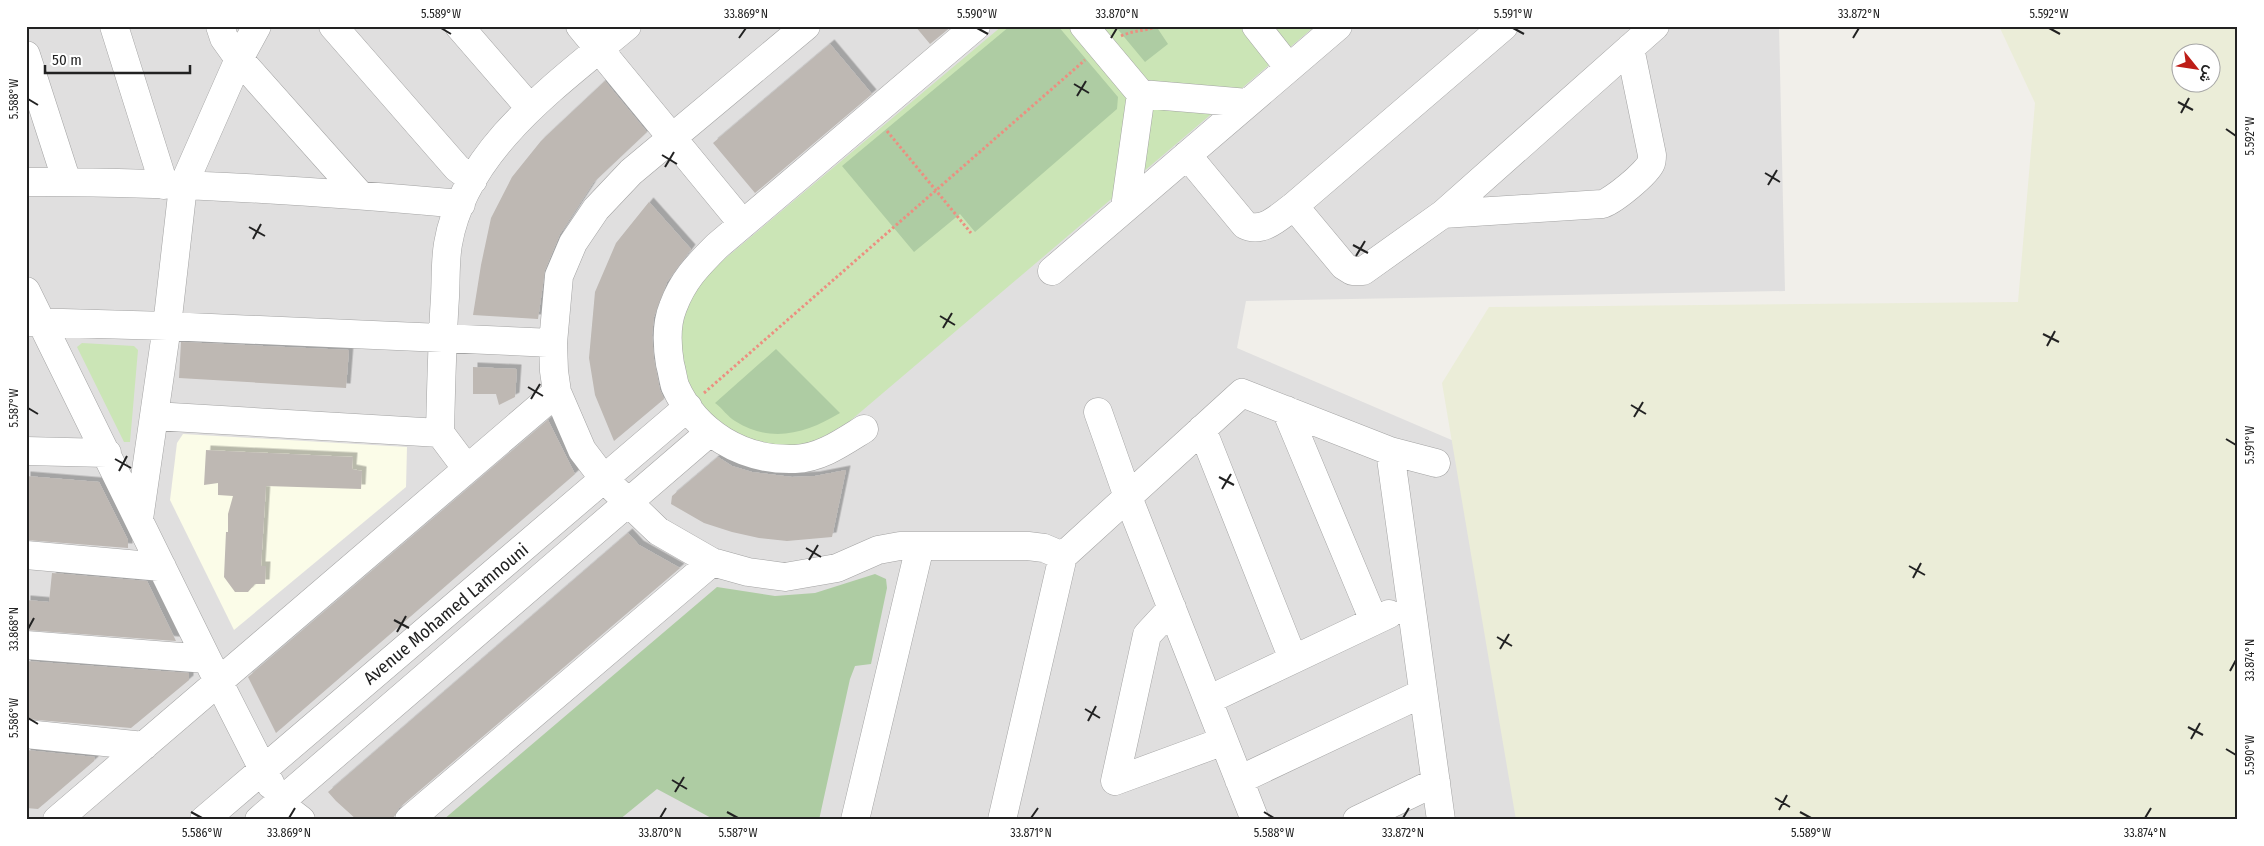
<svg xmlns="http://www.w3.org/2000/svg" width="2264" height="846" viewBox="0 0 2264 846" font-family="'Fira Sans Condensed',Vazirmatn,sans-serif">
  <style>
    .residential { fill: #e0dfdf }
    .education { fill: #fbfce8 }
    .farmland { fill: #ebedd8; fill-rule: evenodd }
    .grass { fill: #cbe5b6 }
    .forest { fill: #aecca3 }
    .building { fill: #beb8b3; filter: url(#shadow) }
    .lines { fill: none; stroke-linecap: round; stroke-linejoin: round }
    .minor-casing { stroke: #a3a3a3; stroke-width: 29 }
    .path { stroke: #ec8f80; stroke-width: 3; stroke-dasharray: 2.5 2.5; stroke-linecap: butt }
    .minor { stroke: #fff; stroke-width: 28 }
    .ticks { fill: none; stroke: #222; stroke-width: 2 }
    .labels { text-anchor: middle; stroke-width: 4.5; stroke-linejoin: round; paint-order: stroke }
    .street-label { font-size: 18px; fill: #222; stroke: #fff }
    .neatline { fill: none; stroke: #222; stroke-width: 2 }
    .ticks-label { font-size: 12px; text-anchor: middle; fill: #222 }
  </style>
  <defs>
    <filter id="shadow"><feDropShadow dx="4.5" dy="-4.5" stdDeviation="0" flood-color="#0004"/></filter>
  </defs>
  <rect width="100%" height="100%" fill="#f1efea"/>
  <path class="residential" d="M26,26H1779L1785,291L1246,301L1237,348L1468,447L1530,820H26Z"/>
  <path class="education" d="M183,434L407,447L406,487L234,630L170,500L177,443Z"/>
  <path class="farmland" d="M1999,26H2238V820H1516L1442,383L1489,307L2018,302L2035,103ZM2182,52H2212V82H2182Z"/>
  <path class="grass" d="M1002,26H1315L850,421C830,433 810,447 787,446C766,446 743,442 725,430C687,405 669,350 685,308C689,298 697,288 702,278Z
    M82,343L134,346L138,350L130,442H124L77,347Z"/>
  <path class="forest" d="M1010,26H1058L1118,97L1117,109L975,232L960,214L914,252L842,166Z
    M1115,26H1161L1158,29L1168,44L1145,62Z
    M776,349L840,413C807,433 771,444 735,421C728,417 722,408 715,403Z
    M875,574L886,579L887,588L871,664L855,666L850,679L819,820H715L657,789L619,820H443L717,587L775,596L815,593Z"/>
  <path class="building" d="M915,26H952L930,44Z
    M830,44L872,94L755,193L713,143Z
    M605,81L647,132L593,183L560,234L545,270L538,319L473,315L481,265L491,218L512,177L541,141Z
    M649,202L691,249L667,282L654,317L652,335L654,359L660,390L664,399L614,441L595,395L589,358L595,292L616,243Z
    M181,342L349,350L346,388L179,378Z
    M473,367L517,369L515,397L499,405L496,394H473Z
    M548,420L575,474L276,733L248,677Z
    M206,450L353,457L352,469L362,471L361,489L266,486L261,566H266L265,584H255L248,592H235L224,577L226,532H228V514L233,496L218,495V483L204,485Z
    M718,457L732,466L752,472L792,477L815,476L846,470L832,537L787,541L759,538L732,532L704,523L671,504L672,496Z
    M26,476L99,482L128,540V548L26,540Z
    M628,533L639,545L680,568L399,808L392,820H357L336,801L328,792Z
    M52,573L147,581L176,641L26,630V600L49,602Z
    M26,661L189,673V680L131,728L26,719Z
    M26,750L95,757L94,761L38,809L26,808Z"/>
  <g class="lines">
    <g class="minor-casing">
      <path id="minor" d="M114,26L164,185
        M220,26L224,38L239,59L360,195
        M333,26L457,168L473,180
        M459,26L530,108
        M580,26L743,224
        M806,26L631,172L596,209L573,243L559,276L553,343L554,371L557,392L582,450L604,479L658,531L712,562L748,572L785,577L837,568L878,550L900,546H1028L1044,548L1063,556
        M1084,26L1141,94L1248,103
        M1256,26L1289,68
        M26,55L67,182
        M1187,155L1245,225C1263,234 1280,216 1294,206L1504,26
        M26,182C171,181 317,191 461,204
        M1294,206L1344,266L1352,271H1363L1443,214L1655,26
        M1125,208L1141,94
        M1443,214L1602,204C1612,202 1647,173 1651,163C1652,161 1652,158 1652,155L1630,48
        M1052,271L1338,26
        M26,291L207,659L271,785
        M28,322L167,326L553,343
        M1286,410L1374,621
        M1098,412L1128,497L1255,820
        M154,416L440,433
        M864,429C843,442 821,458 795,459C743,461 696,433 675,386C673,379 672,371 670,364C667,346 666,324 673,307C683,280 697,266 717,246L976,26
        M1202,429L1293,659
        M26,451L107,453
        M1390,451L1441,820
        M467,469L440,433C441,388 442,342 445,297C446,280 445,261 448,244C464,149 558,84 627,26
        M139,519L167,326L183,186L239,59L257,26
        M26,555L162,567
        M1172,608L1147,635L1115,781L1224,741
        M26,645L207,659
        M1208,700L1389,614
        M26,734L144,746
        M1239,780L1423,693
        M279,803L301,820
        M57,820L557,392
        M204,820L688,407
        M259,820L710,432
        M409,820L712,562
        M855,820L920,546
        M1002,820L1063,556L1242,393L1390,451L1436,463
        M1357,820L1436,782"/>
    </g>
    <path class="path" d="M1121,36C1134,30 1146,31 1159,26
      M887,131L971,233
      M704,393L1085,60"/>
    <use href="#minor" class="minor"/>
  </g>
  <path class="ticks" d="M441,28L451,34M977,28L988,34M1513,28L1524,34M2049,28L2060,34M739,38L746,28M1111,38L1117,28M1853,38L1859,28M1074,84L1089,93M1077,96L1086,81M28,99L38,105M2178,102L2193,110M2181,113L2189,98M2226,129L2236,136M662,155L677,164M665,167L674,152M1765,173L1780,182M1768,185L1777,170M249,227L265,236M253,239L261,224M1353,245L1368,253M1356,256L1365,241M940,316L955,325M943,328L952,313M2043,334L2059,342M2047,346L2055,331M528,387L543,396M531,399L540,384M1631,405L1646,414M28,408L38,414M1634,417L1643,402M2226,439L2236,445M115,459L131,468M119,471L127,456M1219,477L1234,485M1222,489L1231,474M806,548L821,557M809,560L818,545M1909,566L1925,575M1913,578L1921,563M394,620L409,628M28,629L34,618M397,632L406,616M1497,637L1512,646M1500,649L1509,634M2230,671L2236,660M1085,709L1100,718M28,718L38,724M1088,721L1096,706M2188,727L2203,735M2191,739L2200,723M2226,749L2236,755M672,780L687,789M675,792L684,777M1775,798L1790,807M1779,810L1787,795M191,812L202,818M727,812L738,818M1264,812L1274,818M1800,812L1811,818M289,818L295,808M660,818L666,808M1031,818L1038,808M1403,818L1409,808M2145,818L2151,808"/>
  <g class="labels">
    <g class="street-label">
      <text transform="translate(446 614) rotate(-40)" y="6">Avenue Mohamed Lamnouni</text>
    </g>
  </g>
  <rect width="2264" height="846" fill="none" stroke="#ffffff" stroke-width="55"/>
  <g transform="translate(2196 68) rotate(120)"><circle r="24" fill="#ffffff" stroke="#a7a7a7"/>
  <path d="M0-4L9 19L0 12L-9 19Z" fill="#bd1d17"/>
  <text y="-8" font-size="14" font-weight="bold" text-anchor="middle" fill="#222222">ش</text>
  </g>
  <path d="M45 65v8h145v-8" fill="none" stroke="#222222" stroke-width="2.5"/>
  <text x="52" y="65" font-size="15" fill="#222222" stroke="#ffffff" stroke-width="4" paint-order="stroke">50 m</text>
  <rect x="28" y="28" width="2208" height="790" class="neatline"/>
  <g class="ticks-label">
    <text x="441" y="18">5.589°W</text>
    <text x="746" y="18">33.869°N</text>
    <text x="977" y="18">5.590°W</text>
    <text x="1117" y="18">33.870°N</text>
    <text x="1513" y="18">5.591°W</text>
    <text x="1859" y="18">33.872°N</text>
    <text x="2049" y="18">5.592°W</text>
    <text transform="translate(14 99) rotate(-90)" y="4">5.588°W</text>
    <text transform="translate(2250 136) rotate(-90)" y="4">5.592°W</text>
    <text transform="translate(14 408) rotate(-90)" y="4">5.587°W</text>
    <text transform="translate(2250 445) rotate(-90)" y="4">5.591°W</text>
    <text transform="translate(14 629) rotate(-90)" y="4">33.868°N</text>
    <text transform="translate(2250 660) rotate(-90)" y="4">33.874°N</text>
    <text transform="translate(14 718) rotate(-90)" y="4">5.586°W</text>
    <text transform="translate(2250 755) rotate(-90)" y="4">5.590°W</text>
    <text x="202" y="837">5.586°W</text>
    <text x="289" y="837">33.869°N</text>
    <text x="660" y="837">33.870°N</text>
    <text x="738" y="837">5.587°W</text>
    <text x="1031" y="837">33.871°N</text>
    <text x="1274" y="837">5.588°W</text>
    <text x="1403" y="837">33.872°N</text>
    <text x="1811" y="837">5.589°W</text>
    <text x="2145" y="837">33.874°N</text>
  </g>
</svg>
